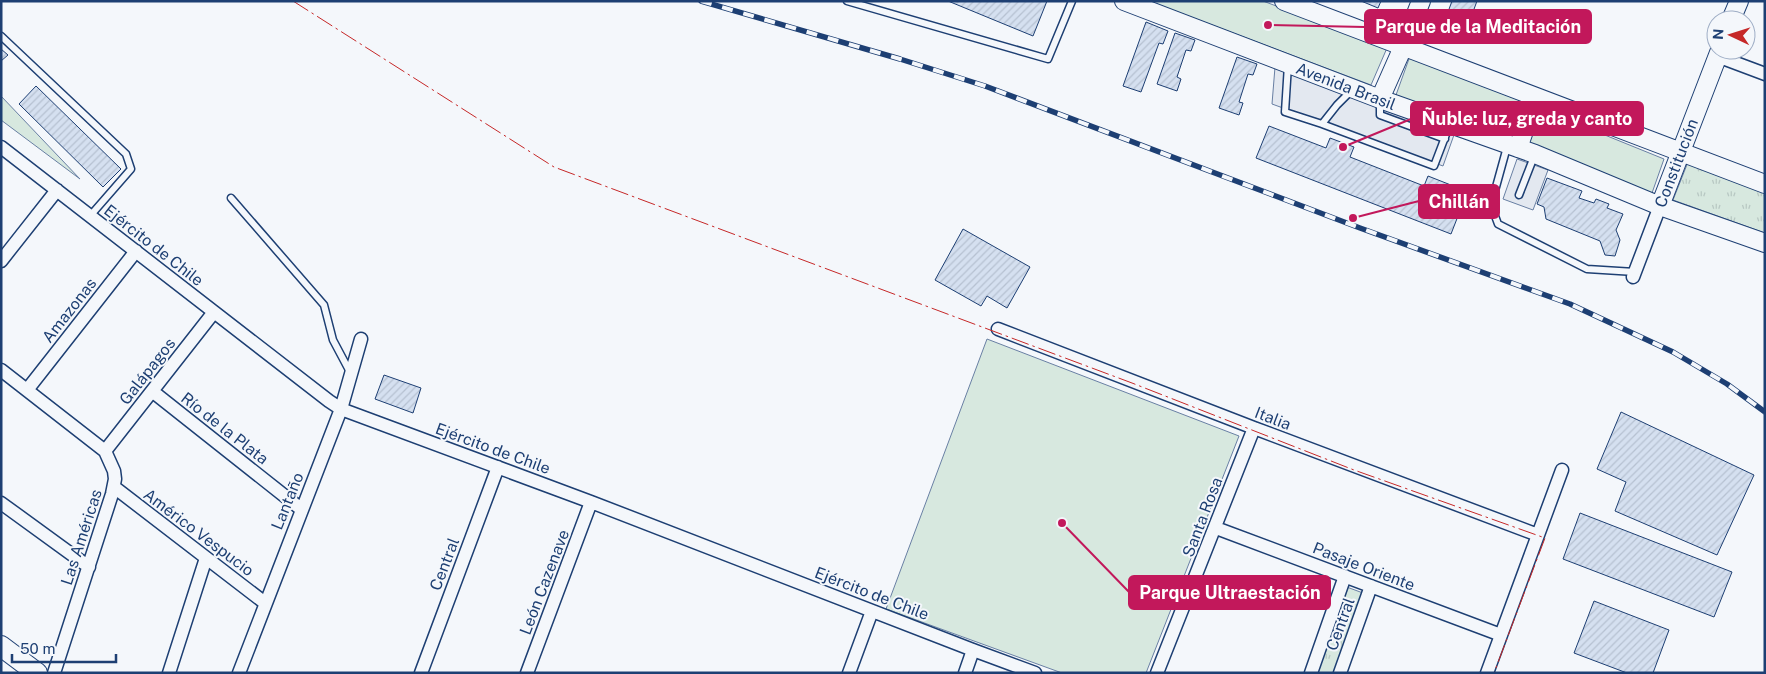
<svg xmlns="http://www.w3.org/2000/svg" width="1766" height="674" viewBox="0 0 1766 674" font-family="'Public Sans',sans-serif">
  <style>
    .grass { fill: url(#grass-tufts); stroke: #687fa3 }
    .park { fill: #d7e8df; stroke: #687fa3 }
    .parking { fill: #e3e8f0; stroke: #687fa3 }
    .building { fill: url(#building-hatch); stroke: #1d3f73 }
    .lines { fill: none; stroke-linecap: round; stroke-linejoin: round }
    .lane-casing { stroke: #1d3f73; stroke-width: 9 }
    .street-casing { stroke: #1d3f73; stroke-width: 15 }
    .secondary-casing { stroke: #1d3f73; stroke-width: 20 }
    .primary-casing { stroke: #1d3f73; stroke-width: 22 }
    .lane { stroke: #f4f7fb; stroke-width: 6 }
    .street { stroke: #f4f7fb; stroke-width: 12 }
    .secondary { stroke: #f4f7fb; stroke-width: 18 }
    .primary { stroke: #f4f7fb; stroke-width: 20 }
    .rail-casing { stroke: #1d3f73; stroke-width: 5.5 }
    .rail { stroke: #f4f7fb; stroke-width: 4; stroke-dasharray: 11; stroke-linecap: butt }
    .power { stroke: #c62828; stroke-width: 1; stroke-dasharray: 18 4 2.5 4; stroke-linecap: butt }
    .labels { text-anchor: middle; stroke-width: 4; stroke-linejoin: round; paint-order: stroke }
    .street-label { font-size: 16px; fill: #1d3f73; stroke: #f4f7fb }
    .leader { fill: none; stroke: #c2185b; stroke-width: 2 }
    .callout-dot { fill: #c2185b; stroke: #f4f7fb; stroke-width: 2 }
    .callout { fill: #c2185b; stroke: #c2185b; stroke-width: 2 }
    .callout-label { font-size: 18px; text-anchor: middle; font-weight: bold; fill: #fff }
  </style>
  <defs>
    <pattern id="grass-tufts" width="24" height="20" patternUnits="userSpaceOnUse" patternTransform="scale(1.25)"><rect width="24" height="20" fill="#d7e8df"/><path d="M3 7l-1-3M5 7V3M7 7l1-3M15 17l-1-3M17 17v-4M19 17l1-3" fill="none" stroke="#b8c8c3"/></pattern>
    <pattern id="building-hatch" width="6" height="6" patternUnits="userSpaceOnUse" patternTransform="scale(1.25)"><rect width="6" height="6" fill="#d5e0f0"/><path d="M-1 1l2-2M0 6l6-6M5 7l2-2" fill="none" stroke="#b6c1d1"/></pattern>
  </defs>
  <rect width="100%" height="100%" fill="#f4f7fb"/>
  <path class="grass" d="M1688,162L1765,191V233L1673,200Z
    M1344,586L1363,593L1334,673H1314Z"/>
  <path class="park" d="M1148,1H1263L1387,48L1371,85Z
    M1410,56L1664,159L1652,193L1396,95Z
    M1,96L80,179L1,120Z
    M987,339L1239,436L1146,673H1062L886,609Z"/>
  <path class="parking" d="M1275,67L1455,132L1443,166L1272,104Z
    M1517,159L1548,170L1533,210L1503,199Z"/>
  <path class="building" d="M948,1H1047L1033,36Z
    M1361,1H1381L1378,8Z
    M1452,1H1477L1463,39L1441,31Z
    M1146,22L1168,31L1163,44L1159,43L1141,92L1123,86Z
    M1175,33L1195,40L1191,51L1186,50L1177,77L1181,79L1177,91L1157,84Z
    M1,49L8,55L1,61Z
    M1237,57L1257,64L1253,75L1248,74L1239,102L1243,103L1239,115L1219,108Z
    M36,86L121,169L103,187L19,104Z
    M1269,126L1326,148L1330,138L1354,147L1350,157L1424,186L1428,176L1461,189L1452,213L1458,216L1451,234L1256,158Z
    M1547,178L1582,191L1579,198L1594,203L1596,199L1609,204L1607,208L1623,214L1616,230L1620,240L1615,256L1605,255L1600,241L1546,219L1544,207L1537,204Z
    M963,229L1030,267L1007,308L987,296L981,306L935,280Z
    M384,375L421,388L413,413L375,399Z
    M1621,412L1754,475L1717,555L1615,511L1626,482L1597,469Z
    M1580,513L1732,572L1714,617L1563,559Z
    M1594,601L1669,630L1653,673H1627L1574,653Z"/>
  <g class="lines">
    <g class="lane-casing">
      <path id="lane" d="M847,1L1048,59L1072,1
        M1,36L126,154L131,169L90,216
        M1288,65L1285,112L1322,124L1337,105L1352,90
        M1380,100V115L1445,139
        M1322,124L1434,166L1450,124
        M1507,147L1491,205L1498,224L1587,269L1635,272
        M1519,195L1535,154
        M231,198L324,305L333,340L350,372"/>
    </g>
    <g class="street-casing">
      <path id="street" d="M1717,56L1765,74
        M1,147L329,401L341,409L591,502L973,650L1035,673
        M1,261L57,190
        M1633,277L1660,206
        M998,329L1254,428L1538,535
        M1,370L105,451L114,471L115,479L112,494L54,673
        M27,390L136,251
        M152,391L301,509
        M105,451L214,312
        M114,487L265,603
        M1,503L89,567
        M1216,528L1501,635
        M169,673L206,558
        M239,673L341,409L361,339
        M421,673L498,467
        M527,673L591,502
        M849,673L872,611
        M965,673L973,650
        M1157,673L1254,428
        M1311,673L1345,576
        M1340,673L1371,586
        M1487,673L1562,470"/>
    </g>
    <g class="secondary-casing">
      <path id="secondary" d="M1124,1L1380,99L1535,154L1660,206L1765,243
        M1284,1L1765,184
        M1731,20L1739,1
        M1380,99L1403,47L1421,1
        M1518,148L1536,97
        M1660,206L1720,50"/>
    </g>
    <g class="primary-casing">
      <path id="primary" d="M1,646L37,673"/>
    </g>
    <use href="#lane" class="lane"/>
    <use href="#street" class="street"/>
    <use href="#secondary" class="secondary"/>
    <use href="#primary" class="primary"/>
    <g class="rail-casing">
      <path id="rail" d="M701,1L900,59L985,86L1360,228L1570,304L1673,352L1727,384L1765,412"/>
    </g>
    <use href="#rail" class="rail"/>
    <path class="power" d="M293,1L554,167L1132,383L1354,470L1545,538L1494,673"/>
  </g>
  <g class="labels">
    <g class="street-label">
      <text transform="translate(1346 86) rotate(21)" y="6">Avenida Brasil</text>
      <text transform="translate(1676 163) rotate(-69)" y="6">Constitución</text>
      <text transform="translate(154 245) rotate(38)" y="6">Ejército de Chile</text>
      <text transform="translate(69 310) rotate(-52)" y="6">Amazonas</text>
      <text transform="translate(147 371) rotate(-52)" y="6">Galápagos</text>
      <text transform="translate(1273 418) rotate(21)" y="6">Italia</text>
      <text transform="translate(225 428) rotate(38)" y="6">Río de la Plata</text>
      <text transform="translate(493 448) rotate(20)" y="6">Ejército de Chile</text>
      <text transform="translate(287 501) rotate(-68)" y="6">Lantaño</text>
      <text transform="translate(1202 517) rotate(-69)" y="6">Santa Rosa</text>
      <text transform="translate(199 532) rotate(37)" y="6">Américo Vespucio</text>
      <text transform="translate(81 537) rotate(-72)" y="6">Las Américas</text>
      <text transform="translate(444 564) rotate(-69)" y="6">Central</text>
      <text transform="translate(1364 566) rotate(21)" y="6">Pasaje Oriente</text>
      <text transform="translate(544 582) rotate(-69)" y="6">León Cazenave</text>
      <text transform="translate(872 593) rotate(21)" y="6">Ejército de Chile</text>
      <text transform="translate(1340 624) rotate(-70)" y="6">Central</text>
    </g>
  </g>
  <path class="leader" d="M1268 25L1365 27M1343 147L1411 119M1353 218L1419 201M1062 523L1129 592"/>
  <g class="callout-dot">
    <circle cx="1268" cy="25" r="5"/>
    <circle cx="1343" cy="147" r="5"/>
    <circle cx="1353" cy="218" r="5"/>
    <circle cx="1062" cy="523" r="5"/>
  </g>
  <g class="callout">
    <rect x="1365" y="10" width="226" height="33" rx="5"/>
    <rect x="1411" y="102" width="232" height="33" rx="5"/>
    <rect x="1419" y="185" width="80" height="33" rx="5"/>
    <rect x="1129" y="576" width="201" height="33" rx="5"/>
  </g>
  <g class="callout-label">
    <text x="1478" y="33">Parque de la Meditación</text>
    <text x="1527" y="125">Ñuble: luz, greda y canto</text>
    <text x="1459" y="208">Chillán</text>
    <text x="1230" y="599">Parque Ultraestación</text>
  </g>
  <rect width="1766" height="674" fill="none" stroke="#1d3f73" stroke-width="5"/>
  <g transform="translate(1731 35) rotate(274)"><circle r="24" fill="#f4f7fb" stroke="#9eadc5"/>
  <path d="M0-4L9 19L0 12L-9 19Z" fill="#c62828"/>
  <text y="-8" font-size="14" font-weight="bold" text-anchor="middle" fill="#1d3f73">N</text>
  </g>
  <path d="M12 654v8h104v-8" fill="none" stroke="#1d3f73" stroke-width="2.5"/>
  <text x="20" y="654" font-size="15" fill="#1d3f73" stroke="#f4f7fb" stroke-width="4" paint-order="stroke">50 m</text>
</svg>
